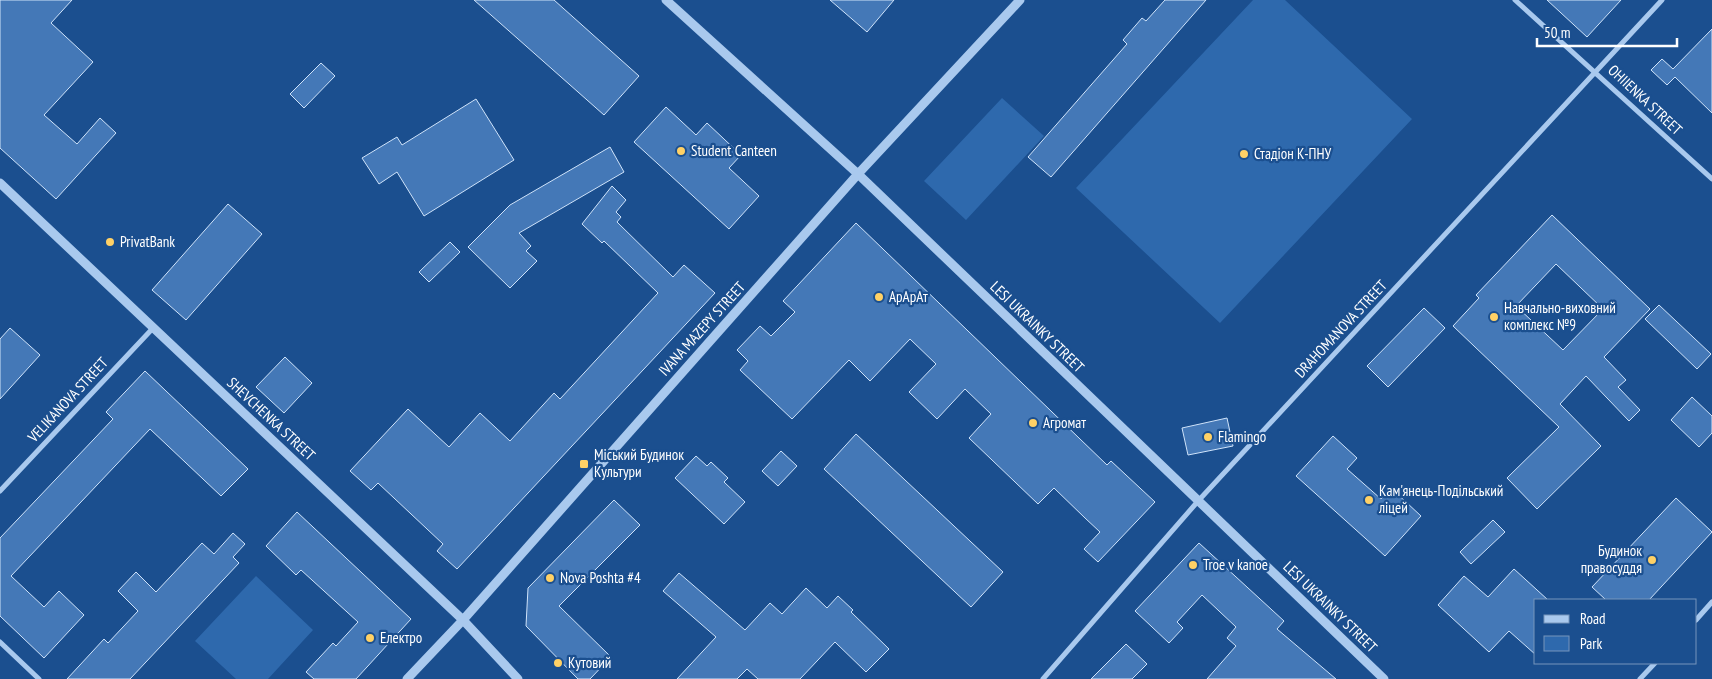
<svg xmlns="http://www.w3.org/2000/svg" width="1712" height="679" viewBox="0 0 1712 679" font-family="'PT Sans Narrow',sans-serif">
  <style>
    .green { fill: #2e69ad }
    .building { fill: #4478b7; stroke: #cfe3fa; fill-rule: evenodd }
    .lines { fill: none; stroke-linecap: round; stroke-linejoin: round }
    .minor { stroke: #a9c9ee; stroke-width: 5 }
    .tertiary { stroke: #a9c9ee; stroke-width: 9 }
    .poi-dot { fill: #ffd166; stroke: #1b4f8f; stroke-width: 2 }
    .labels { text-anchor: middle; stroke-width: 4.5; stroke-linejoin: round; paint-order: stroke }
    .street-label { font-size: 15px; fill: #fff; stroke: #1b4f8f }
    .poi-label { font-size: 15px; fill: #fff; stroke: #1b4f8f; text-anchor: start }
  </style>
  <rect width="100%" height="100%" fill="#1b4f8f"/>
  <path class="green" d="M1253,0H1285L1412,119L1220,323L1076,188Z
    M1002,98L1044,136L966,220L924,181Z
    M256,576L313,630L268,679H236L195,641Z"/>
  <path class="building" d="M0,0H72L51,23L93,62L44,115L77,144L100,118L116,133L56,199L0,148Z
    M474,0H554L639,76L604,115Z
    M830,0H894L867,32Z
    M1165,0H1206L1051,177L1028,157L1127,44L1123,40L1142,18L1146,21Z
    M1547,0H1621L1587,37Z
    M1712,29V113L1675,77L1667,85L1651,70L1662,59L1673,69Z
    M321,63L335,76L304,108L290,94Z
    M476,99L514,160L424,216L397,172L379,184L362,158L397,137L402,145Z
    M666,107L696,135L707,123L741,155L729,168L759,196L729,229L634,142Z
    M610,147L624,172L519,233L531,246L526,251L537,261L510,288L468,247L510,205Z
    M612,186L626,200L616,212L621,217L617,222L673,277L684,265L715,293L457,569L437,551L443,544L378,483L371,490L350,471L408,409L449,447L480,413L510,441L554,393L560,399L658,293L604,241L602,243L582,224Z
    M228,204L262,234L186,320L152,290Z
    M1552,215L1650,309L1604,357L1626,380L1618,387L1640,410L1629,421L1586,376L1560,404L1601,446L1537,509L1507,478L1559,427L1453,326L1479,298L1476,295ZM1556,264L1603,309L1563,350L1516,306Z
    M856,223L1107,465L1111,461L1155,502L1098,562L1084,549L1100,532L1085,518L1054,488L1038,504L969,438L991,414L965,389L937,419L909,392L936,364L910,339L870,381L849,360L792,419L740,370L748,361L737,350L760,326L771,336L795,312L783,301Z
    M450,242L460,252L429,282L419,272Z
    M1659,305L1711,354L1697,369L1645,319Z
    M1424,308L1445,328L1388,387L1367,366Z
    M10,328L40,355L0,399V339Z
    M285,357L312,383L284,413L256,387Z
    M145,371L248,469L221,496L150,429L11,576L44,607L59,591L84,615L44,658L0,616V538L113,419L106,412Z
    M1692,397L1712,416V433L1699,447L1671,420Z
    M1227,418L1233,446L1188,455L1182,428Z
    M856,434L1003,572L971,607L824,469Z
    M1333,436L1357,458L1347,469L1381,499L1391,488L1421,516L1385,556L1296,476Z
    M781,451L797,466L778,486L762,471Z
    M696,456L707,466L711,462L728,478L724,482L745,502L724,524L675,478Z
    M1676,498L1712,532L1649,600H1606L1592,587Z
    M614,500L640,525L559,606L611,657L590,679H578L526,626L528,588Z
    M297,512L411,619L356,679H314L306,672L333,643L336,646L358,622L301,570L296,575L266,546Z
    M1493,520L1505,532L1471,564L1460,552Z
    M233,533L245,544L233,557L239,563L130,679H67L104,639L108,643L138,611L118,591L136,572L156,592L202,543L214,554Z
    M1199,543L1284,621L1277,629L1336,679H1207L1236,646L1227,638L1236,627L1202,595L1177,622L1183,628L1169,643L1135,611Z
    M1514,569L1548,600H1536V655L1509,631L1489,652L1438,605L1464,576L1488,597Z
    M679,573L745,630L770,603L782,614L806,588L827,608L838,596L853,610L851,612L889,649L866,672L835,642L800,679H758L747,669L737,679H677L716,637L663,591Z
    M1126,644L1147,664L1132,679H1091Z"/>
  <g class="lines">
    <path class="minor" d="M1515,0L1712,179
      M0,491L154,327
      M1696,620L1712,602
      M0,642L39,679
      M1043,679L1199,500L1662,0
      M1640,679L1655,663"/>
    <path class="tertiary" d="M666,0L858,174L1384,679
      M0,183L463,620L518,679
      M407,679L463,620L858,174L1020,0"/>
  </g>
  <g class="poi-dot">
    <circle cx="681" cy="151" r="5"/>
    <circle cx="1244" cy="154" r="5"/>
    <circle cx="110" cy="242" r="5"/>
    <circle cx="879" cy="297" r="5"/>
    <circle cx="1494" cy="317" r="5"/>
    <circle cx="1033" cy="423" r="5"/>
    <circle cx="1208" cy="437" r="5"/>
    <rect x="579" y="459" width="10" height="10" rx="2.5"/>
    <circle cx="1369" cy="500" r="5"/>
    <circle cx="1652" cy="560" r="5"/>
    <circle cx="1193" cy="565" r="5"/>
    <circle cx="550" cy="578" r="5"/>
    <circle cx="370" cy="638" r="5"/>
    <circle cx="558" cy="663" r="5"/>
  </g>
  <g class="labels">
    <g class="street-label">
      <text transform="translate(1645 100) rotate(43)" y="5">OHIIENKA STREET</text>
      <text transform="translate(1037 327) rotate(44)" y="5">LESI UKRAINKY STREET</text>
      <text transform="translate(702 329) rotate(-48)" y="5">IVANA MAZEPY STREET</text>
      <text transform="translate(1341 329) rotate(-47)" y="5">DRAHOMANOVA STREET</text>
      <text transform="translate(68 400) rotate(-47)" y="5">VELIKANOVA STREET</text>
      <text transform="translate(271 419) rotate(43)" y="5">SHEVCHENKA STREET</text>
      <text transform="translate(1330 607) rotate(44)" y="5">LESI UKRAINKY STREET</text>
    </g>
    <g class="poi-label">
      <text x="691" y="156">Student Canteen</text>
      <text x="1254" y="159">Стадіон К-ПНУ</text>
      <text x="120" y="247">PrivatBank</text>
      <text x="889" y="302">АрАрАт</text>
      <text x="1504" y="313">Навчально-виховний<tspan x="1504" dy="17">комплекс №9</tspan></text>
      <text x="1043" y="428">Агромат</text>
      <text x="1218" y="442">Flamingo</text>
      <text x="594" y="460">Міський Будинок<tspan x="594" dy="17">Культури</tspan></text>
      <text x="1379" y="496">Кам'янець-Подільський<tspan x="1379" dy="17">ліцей</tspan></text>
      <text x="1642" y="556" text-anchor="end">Будинок<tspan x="1642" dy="17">правосуддя</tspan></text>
      <text x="1203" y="570">Troe v kanoe</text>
      <text x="560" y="583">Nova Poshta #4</text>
      <text x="380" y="643">Електро</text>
      <text x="568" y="668">Кутовий</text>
    </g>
  </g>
  <rect x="1534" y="599" width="162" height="65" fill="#1b4f8f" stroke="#7695bc"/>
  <rect x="1544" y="615" width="25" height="8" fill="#a9c9ee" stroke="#7695bc"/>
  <text x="1580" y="624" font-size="15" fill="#ffffff">Road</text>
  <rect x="1544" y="636" width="25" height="15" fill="#2e69ad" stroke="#7695bc"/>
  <text x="1580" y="649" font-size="15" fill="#ffffff">Park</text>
  <path d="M1537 38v8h140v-8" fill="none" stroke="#ffffff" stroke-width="2.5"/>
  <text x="1544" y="38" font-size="15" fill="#ffffff" stroke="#1b4f8f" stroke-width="4" paint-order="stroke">50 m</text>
</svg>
